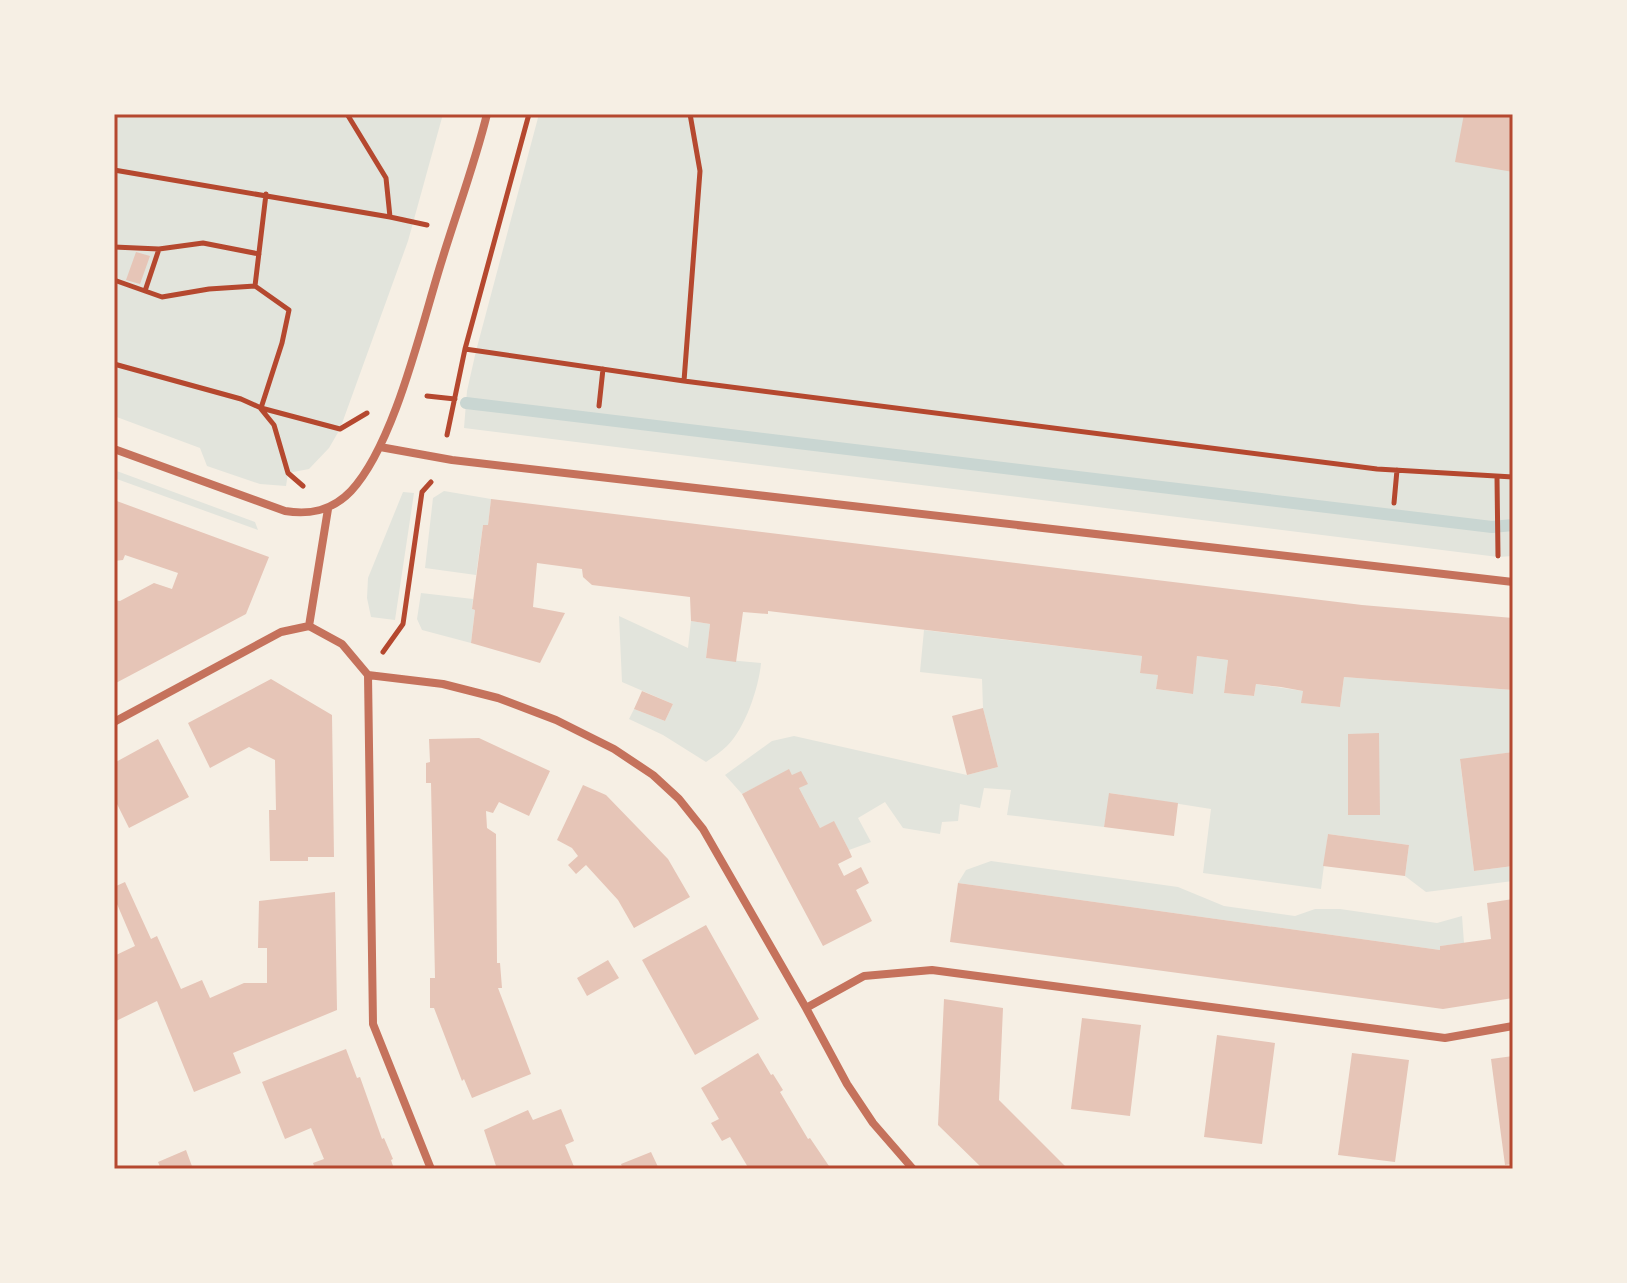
<svg xmlns="http://www.w3.org/2000/svg" width="1627" height="1283" viewBox="0 0 1627 1283" font-family="'Archivo Narrow',sans-serif">
  <style>
    .green { fill: #e2e4dc }
    .lines { fill: none; stroke-linecap: round; stroke-linejoin: round }
    .stream { stroke: #c9d6d2; stroke-width: 12 }
    .building { fill: #e6c5b7 }
    .path { stroke: #b5482f; stroke-width: 5 }
    .minor { stroke: #c5725c; stroke-width: 8 }
    .neatline { fill: none; stroke: #b5482f; stroke-width: 3 }
  </style>
  <rect width="100%" height="100%" fill="#f6efe4"/>
  <path class="green" d="M114,114H443L408,241L340,429L329,448L309,469L288,473L286,486L260,484L207,466L200,448L114,416Z
    M539,114H1513V556L1498,557L464,428L467,391L476,351Z
    M114,470L255,522L258,530L114,478Z
    M444,491L491,499L488,525H483L476,575L425,568L433,498Z
    M403,492L414,493L395,620L371,617L367,598L368,578Z
    M421,593L473,599L472,609L475,610L471,643L422,630L417,619Z
    M619,616L688,648L691,621L710,624L706,658L761,663C759,687 745,729 727,746C721,752 713,757 706,762L663,735L629,719L634,709L665,721L673,704L622,682Z
    M924,630L1142,656L1140,672L1158,675L1156,689L1192,694L1197,656L1228,660L1224,693L1254,696L1256,684L1303,691L1302,703L1340,707L1344,677L1513,690V752L1460,760L1474,871L1513,866V881L1426,892L1405,876L1409,845L1328,834L1321,889L1203,873L1211,809L1110,793L1104,827L1007,815L1011,790L984,788L980,808L960,804L958,821L942,822L940,834L903,828L885,802L858,818L871,842L849,850L834,822L820,828L799,788L807,783L792,775L789,770L742,794L725,775L772,741L794,736L967,775L998,767L983,708L982,679L920,672Z
    M991,861L1178,887L1224,906L1295,916L1315,909H1340L1437,923L1462,916L1464,943L1440,946V950L958,883L966,870Z"/>
  <g class="lines">
    <path class="stream" d="M466,403L1492,527L1513,525"/>
  </g>
  <path class="building" d="M1464,114H1513V172L1455,162Z
    M136,252L150,256L140,284L126,280Z
    M491,499L1362,605L1513,618V690L1344,677L1340,707L1301,703L1303,691L1281,687L1256,684L1254,696L1224,693L1228,660L1197,656L1193,694L1156,689L1158,675L1140,673L1142,656L768,611V614L743,612L736,662L706,658L710,624L691,621L690,597L592,585L583,577L582,569L537,563L533,607L565,613L540,663L471,643L475,610L472,609L483,525H488Z
    M114,500L269,557L246,614L114,684V600L120,601L154,583L172,589L178,573L125,555L123,560L114,561Z
    M271,679L332,715L334,857H308V861H270L269,810H276L275,760L249,747L210,768L188,723Z
    M642,691L673,704L665,721L634,709Z
    M983,708L998,767L967,775L952,716Z
    M1379,733L1380,815H1348V734Z
    M479,738L550,771L529,816L499,802L493,813L486,811L487,828L496,834L497,963H500L502,988H498L531,1074L472,1098L464,1079L462,1081L434,1008H430V978H435L433,882L431,783H426V763L430,762L429,739Z
    M158,739L189,797L129,828L114,798V763Z
    M1513,752V866L1474,871L1460,759Z
    M789,769L792,775L801,771L808,784L799,788L820,828L834,821L849,850L852,857L838,864L844,876L861,867L869,883L856,890L872,921L823,946L742,794Z
    M583,785L606,795L668,859L690,897L634,928L618,900L586,865L576,874L568,865L578,856L572,848L557,840Z
    M1109,793L1178,803L1174,836L1104,827Z
    M1328,834L1409,845L1405,876L1323,866Z
    M125,882L151,939L157,936L181,989L202,980L210,998L244,983H267V948H258L259,901L335,892L337,1010L233,1053L241,1073L194,1092L157,1001L114,1022V956L135,946L114,897V887Z
    M958,883L1440,950V946L1491,939L1487,903L1513,899V998L1443,1009L950,942Z
    M706,925L759,1019L695,1055L642,960Z
    M608,960L619,978L587,996L577,978Z
    M944,999L1003,1008L999,1100L1066,1167L1063,1169H983L938,1125Z
    M1082,1018L1141,1025L1130,1116L1071,1109Z
    M1217,1035L1275,1043L1262,1144L1204,1137Z
    M346,1049L357,1078L360,1077L382,1139L384,1138L393,1159L391,1160L394,1169H315L313,1163L324,1159L311,1128L285,1139L262,1082Z
    M758,1053L771,1075L773,1074L783,1090L780,1092L808,1139L810,1138L831,1169H749L730,1137L722,1141L711,1123L719,1119L701,1088Z
    M1352,1053L1409,1060L1395,1162L1338,1155Z
    M1513,1056V1164L1505,1165L1491,1059Z
    M561,1109L574,1141L565,1145L575,1169H497L484,1130L528,1110L533,1120Z
    M186,1150L193,1169H161L158,1162Z
    M651,1152L659,1169H623L621,1164Z"/>
  <g class="lines">
    <path class="path" d="M347,114L386,178L390,217L427,225
      M114,170L390,217
      M114,247L159,249L203,243L259,254
      M114,280L162,297L209,289L255,286
      M145,291L159,249
      M465,349L684,381L1377,469L1513,477
      M114,364L241,399L261,408L340,429L367,413
      M684,381L700,171L690,114
      M427,396L455,399
      M599,406L603,369
      M261,408L282,343L289,310L255,286L266,194
      M261,409L274,425L288,473L303,486
      M447,435L465,349L529,114
      M1497,477L1498,556
      M1394,503L1397,470
      M383,652L403,624L422,492L431,482"/>
    <path class="minor" d="M380,447L452,460L1513,582
      M114,449L285,511C310,515 332,511 351,491C395,444 422,323 442,260C457,211 475,163 487,114
      M309,626L342,644L368,675L373,1024L431,1169
      M309,626L328,509
      M368,675L443,684L498,698L556,720L614,749L653,775L679,799L703,829L806,1008L847,1084L873,1123L913,1169
      M114,722L281,632L309,626
      M806,1008L864,976L932,970L1445,1038L1513,1026"/>
  </g>
  <rect width="1627" height="1283" fill="none" stroke="#f6efe4" stroke-width="232"/>
  <rect x="116" y="116" width="1395" height="1051" class="neatline"/>
</svg>
